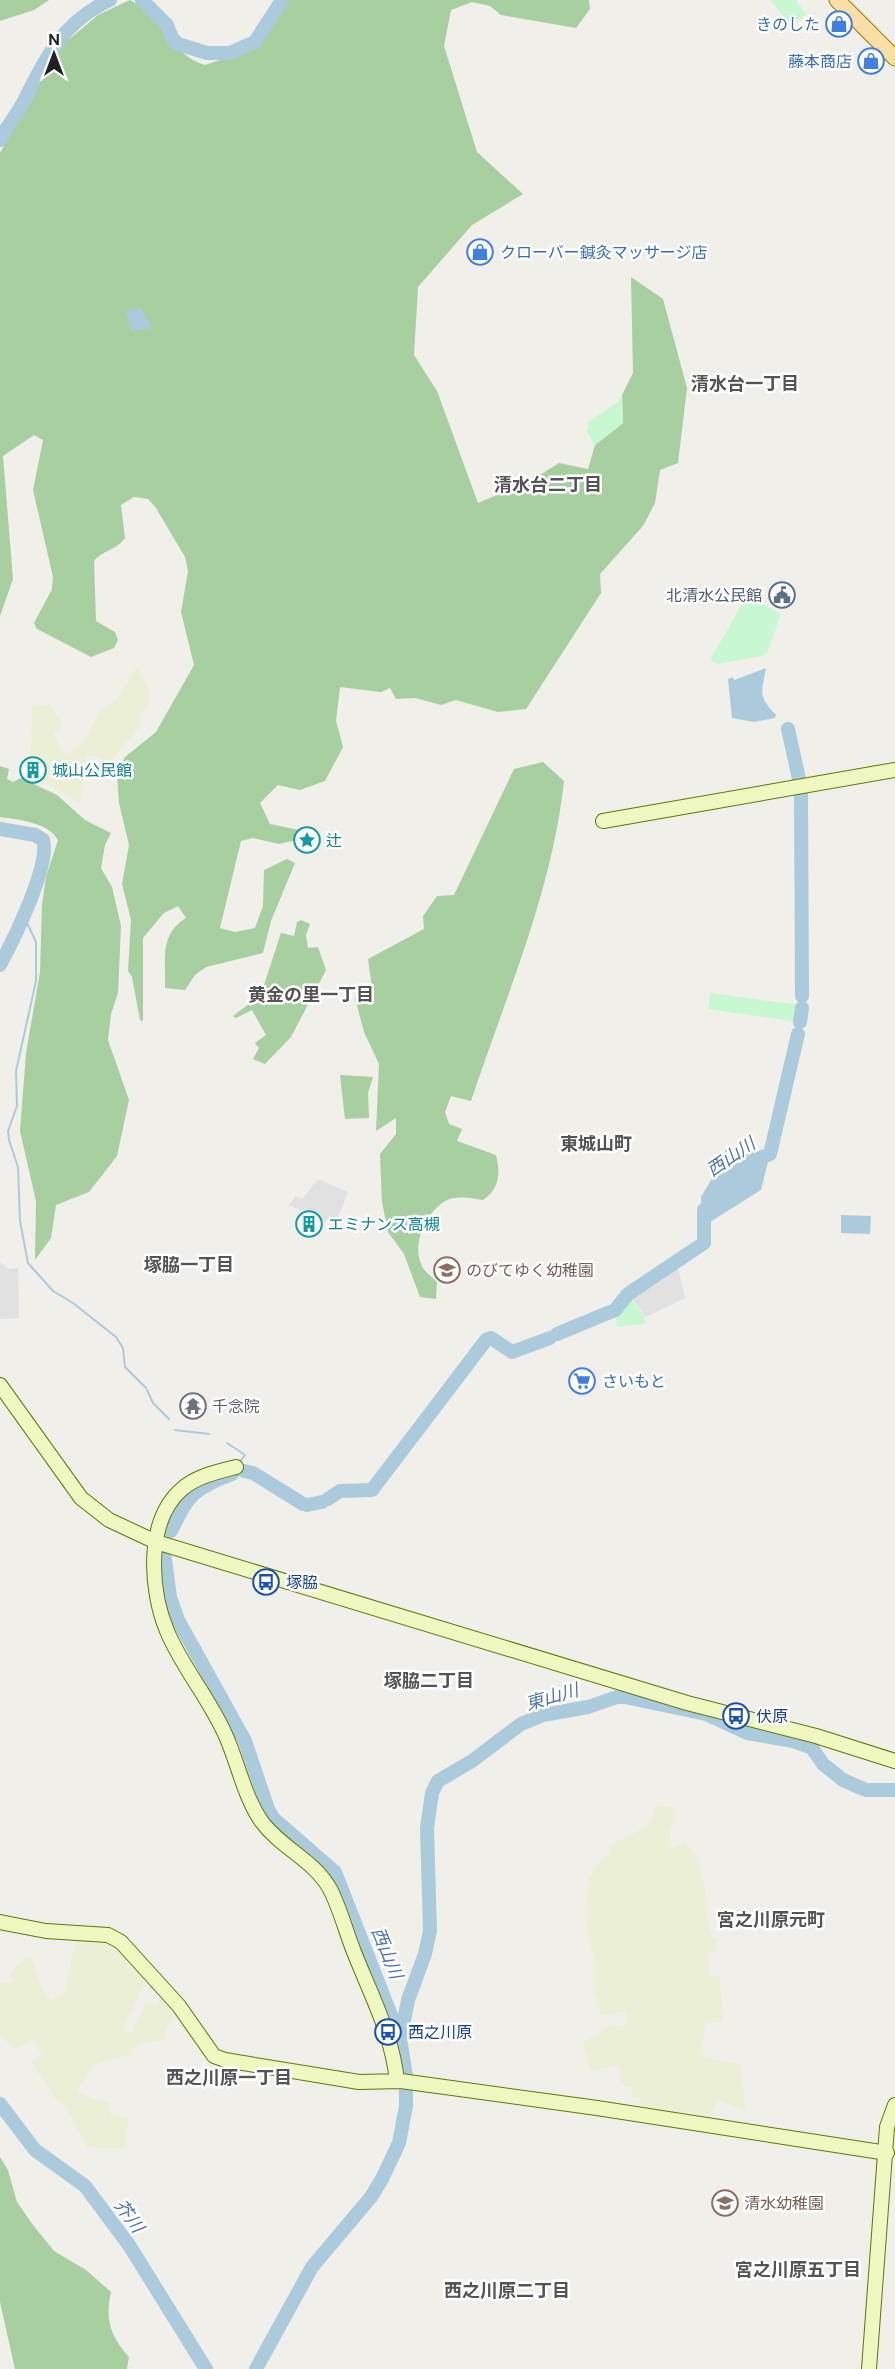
<svg xmlns="http://www.w3.org/2000/svg" width="895" height="2369" viewBox="0 0 895 2369" font-family="'DM Sans','Noto Sans JP',sans-serif">
  <style>
    .farmland { fill: #eaefd5 }
    .forest { fill: #a7cf9f }
    .park { fill: #c8f8d2 }
    .parking { fill: #e1e1e1 }
    .water { fill: #abcbdd }
    .lines { fill: none; stroke-linecap: round; stroke-linejoin: round }
    .stream { stroke: #abcbdd; stroke-width: 2 }
    .river { stroke: #abcbdd; stroke-width: 14 }
    .secondary-casing { stroke: #5e7809; stroke-width: 16 }
    .primary-casing { stroke: #9a7b05; stroke-width: 17 }
    .secondary { stroke: #eef8c0; stroke-width: 14 }
    .primary { stroke: #f9dfa6; stroke-width: 15 }
    .labels { text-anchor: middle; stroke-width: 5; stroke-linejoin: round; paint-order: stroke }
    .shop-label { font-size: 16px; fill: #366cbe; stroke: #fff; text-anchor: end }
    .service-label { font-size: 16px; fill: #4e5e75; stroke: #fff; text-anchor: end }
    .culture-label { font-size: 16px; fill: #0d838f; stroke: #fff; text-anchor: start }
    .education-label { font-size: 16px; fill: #785e54; stroke: #fff; text-anchor: start }
    .worship-label { font-size: 16px; fill: #5b616d; stroke: #fff; text-anchor: start }
    .transit-label { font-size: 16px; fill: #164399; stroke: #fff; text-anchor: start }
    .neighbourhood-label { font-size: 18px; font-weight: bold; fill: #545454; stroke: #fff }
    .water-label { font-size: 18px; font-style: italic; fill: #4f74af; stroke: #fff }
  </style>
  <rect width="100%" height="100%" fill="#f1efe9"/>
  <path class="farmland" d="M137,666L149,690L150,699L147,709L139,714L141,725L108,764L95,755L85,756L86,775L79,804L38,777L41,770L27,762L31,747L32,707L50,705L61,721L60,729L54,733L58,745L62,752L68,754L84,742L100,711L117,699Z
    M656,1806L673,1808L675,1819L670,1831L671,1849L685,1842L697,1857L706,1894L707,1916L713,1938L717,1939L716,1953H708L709,1975L720,1976L723,2022H705L702,2058L741,2064L746,2110L717,2100L710,2118L640,2108L641,2098L631,2097V2087H623L618,2065L591,2071L583,2045L584,2042L600,2033L603,2028L627,2025L626,2011L601,2015L593,1989V1959L585,1912L590,1877L597,1862L599,1864L610,1852L608,1849L618,1841L647,1827Z
    M76,1937H98L116,1945L144,1973L142,1977L145,1983L123,2029L131,2033L147,2002L156,2006L162,1994L176,2012L168,2025L164,2040L139,2043L129,2054L93,2065L77,2091L93,2099L109,2103L110,2114L129,2119L125,2149L87,2147L64,2104L55,2098L31,2062L42,2055L33,2039L15,2049L0,2035V1983L13,1982L10,1972L28,1956L32,1958L43,1991L51,2000L56,1998L65,1992Z"/>
  <path class="forest" d="M0,0H49L34,10L0,21Z
    M130,0C161,15 170,55 205,65C253,49 264,47 288,0H589L590,9L576,28L501,15L490,6L472,2L451,10L444,46L477,152L523,194L472,225L418,287L414,355L437,391L478,503L530,481L559,463L588,469L595,445L623,423L622,395L633,373L631,277L663,299L687,388L678,463L660,470L655,503L643,526L600,574L601,593L526,709L498,712L456,700L441,705L415,698L396,699L390,688L381,692L340,687L336,721L343,747L325,781L300,790L278,785L260,803L270,824L299,830L301,839L279,844L253,838L241,841L220,928L235,932L255,928L263,906L264,870L287,859L295,863L271,921L263,953L206,967L195,975L185,990L165,988C166,959 159,935 186,918L178,906L164,913L143,938V1021L140,1020L132,977L128,971L131,920L122,884L129,845L119,803L117,775L125,757L156,732L194,665L181,612L188,571L185,557L156,508L148,499L134,497L121,505L125,538C115,551 103,550 94,561L96,621L115,632L118,640L114,648L91,657L37,629L34,623L52,589L53,577L33,490L43,440L34,435L3,456L13,579L0,616V153L50,61L66,42L98,15Z
    M543,762L564,781C552,892 506,996 471,1101L451,1096L445,1112L449,1124L462,1129L457,1141L496,1155C501,1174 499,1189 483,1200C471,1198 456,1195 445,1201C426,1213 412,1243 421,1264C423,1271 432,1277 437,1282L436,1299L420,1297L404,1254L388,1232L382,1202L380,1154L396,1134V1118L376,1131L379,1064L364,1032L355,998L373,994L368,959L424,929L423,916L437,896L454,895L514,769Z
    M0,766L9,769L7,779L13,782L21,778L57,795L85,820L111,833L105,845L101,868L112,887L121,926L118,993L111,1014L108,1040L129,1100L117,1156L89,1192L56,1205L51,1238L35,1260L36,1201L20,1131L26,1053L40,972L42,905L46,877L58,840C50,823 17,819 0,817Z
    M301,920L310,924L306,935L308,948L318,947L326,970L291,1037L265,1064L253,1059L259,1048L255,1043L266,1035L252,1010L236,1018L233,1016L257,998L263,988L281,933L294,936L297,922Z
    M340,1075L373,1077L368,1093L369,1118L345,1119Z
    M0,2157L8,2170L17,2202L33,2225L54,2251L86,2270L111,2292C105,2319 110,2336 129,2357L127,2369H15L0,2302Z"/>
  <path class="park" d="M770,0H796L806,14L792,26Z
    M622,395L623,423L595,445L586,430L589,428L587,423L618,402Z
    M747,595L781,614L766,655L718,664L710,660Z
    M710,993L800,1005L799,1022L708,1009Z
    M628,1295L645,1317V1324L617,1327L615,1313Z"/>
  <path class="parking" d="M318,1179L348,1192L337,1220L328,1218L326,1222L289,1205L296,1196L302,1199Z
    M0,1262L8,1269L18,1268L19,1318L0,1319Z
    M677,1263L685,1298L646,1317L629,1295Z"/>
  <path class="water" d="M141,308L152,328L131,331L126,311Z
    M766,668C762,692 757,695 776,715L775,718L754,722L732,718L728,679L733,677L734,680Z
    M727,1147L767,1155L769,1158L761,1190L702,1227L701,1197L720,1165Z
    M841,1215L871,1216L870,1234L841,1233Z"/>
  <g class="lines">
    <path class="stream" d="M23,914L36,942V981L16,1071L17,1106L8,1131L9,1140L18,1167L20,1221L28,1263L53,1291L73,1303L116,1337L123,1348L125,1367L146,1388
      M147,1390L153,1403L169,1419
      M175,1430L209,1434
      M227,1443L245,1455L239,1463"/>
    <path class="river" d="M142,0L167,25L172,38L178,44L207,53H230L255,42L282,0
      M0,140C7,126 17,114 24,101C45,58 64,21 110,0
      M788,729L799,779
      M801,794L802,996
      M0,829L35,835L43,840C51,864 13,941 0,965
      M800,1022L802,1008
      M750,1162L770,1154L798,1034
      M557,1334L615,1310L628,1294L704,1243V1210
      M244,1471L253,1473L303,1504
      M328,1499L340,1491L372,1490L486,1340L491,1338L512,1352L550,1338
      M307,1505L322,1502
      M171,1531C189,1494 193,1489 232,1474
      M165,1559L170,1597L178,1620L245,1741L268,1809L273,1818L335,1872L400,2038L406,2076V2106L399,2143L382,2179L371,2197L312,2267L256,2369
      M401,2036L408,2000L425,1954L430,1931L427,1828L432,1793L438,1781L472,1761L521,1724L543,1715L588,1707L620,1696L706,1714L747,1733L793,1741L812,1748L823,1764L843,1780L866,1790H895
      M0,2104L35,2150L85,2186L129,2245L206,2369"/>
    <g class="secondary-casing">
      <path id="secondary" d="M603,821L895,770
        M0,1385L81,1498L109,1520L156,1542L687,1703L816,1736L895,1761
        M236,1467C217,1472 197,1476 182,1489C145,1521 150,1590 167,1631C182,1667 209,1698 225,1734C238,1762 244,1797 262,1822C281,1848 314,1860 330,1889C340,1908 346,1932 354,1952C371,1995 392,2034 397,2081
        M0,1922L46,1931L108,1935L121,1942L179,2006L214,2056L225,2060L359,2082L401,2081L597,2108L887,2153
        M869,2369L887,2127L895,2105"/>
    </g>
    <g class="primary-casing">
      <path id="primary" d="M837,0L895,58"/>
    </g>
    <use href="#secondary" class="secondary"/>
    <use href="#primary" class="primary"/>
  </g>
  <defs>
    <g id="shop-ring" transform="scale(1.35)"><circle r="9.5" fill="#fff" stroke="#3f7fe0" stroke-width="1.5"/><path d="M-5-2.5h2.3a2.7 3.5 0 0 1 5.4 0H5L5.5 6h-11ZM-1.5-2.5h3a1.5 2.3 0 0 0-3 0Z" fill="#3f7fe0"/></g>
    <g id="civic-ring" transform="scale(1.35)"><circle r="9.5" fill="#fff" stroke="#5c6f8a" stroke-width="1.5"/><path d="M-.6-6.5H3V-4.5H.6V-3L4-1V1h2V6H-6V1h2V-1L-.6-3ZM-1.2 2.5V6h2.4V2.5Z" fill="#5c6f8a"/></g>
    <g id="building-ring" transform="scale(1.35)"><circle r="9.5" fill="#fff" stroke="#0f9aa8" stroke-width="1.5"/><path d="M-4-6H4V6H1V3H-1V6H-4ZM-2.5-4.3h1.7v1.8h-1.7ZM.8-4.3h1.7v1.8H.8ZM-2.5-1h1.7V.8h-1.7ZM.8-1h1.7V.8H.8Z" fill="#0f9aa8"/></g>
    <g id="sight-ring" transform="scale(1.35)"><circle r="9.5" fill="#fff" stroke="#0f9aa8" stroke-width="1.5"/><path d="M0-6L1.8-2.2L6-1.7L2.9 1.2L3.7 5.4L0 3.3L-3.7 5.4L-2.9 1.2L-6-1.7L-1.8-2.2Z" fill="#0f9aa8"/></g>
    <g id="school-ring" transform="scale(1.35)"><circle r="9.5" fill="#fff" stroke="#8d6e63" stroke-width="1.5"/><path d="M0-5L7-2L0 1L-7-2ZM-4 1L0 2.5L4 1V4Q0 6-4 4Z" fill="#8d6e63"/></g>
    <g id="supermarket-ring" transform="scale(1.35)"><circle r="9.5" fill="#fff" stroke="#3f7fe0" stroke-width="1.5"/><path d="M-6-5.5h2.5l.6 2H6L4.5 2H-2.5L-4.4-4H-6ZM-1.5 3.2a1.3 1.3 0 1 0 .1 0ZM3 3.2a1.3 1.3 0 1 0 .1 0Z" fill="#3f7fe0"/></g>
    <g id="temple-ring" transform="scale(1.35)"><circle r="9.5" fill="#fff" stroke="#6b7280" stroke-width="1.5"/><path d="M0-6L5-2H3V0L6.5 2.5H4V6H1.5V3h-3V6H-4V2.5H-6.5L-3 0V-2H-5Z" fill="#6b7280"/></g>
    <g id="bus-ring" transform="scale(1.35)"><circle r="9.5" fill="#fff" stroke="#1a4fb4" stroke-width="1.5"/><path d="M-5-6H5V4H4V6H2V4H-2V6H-4V4H-5ZM-3.5-4V0h7V-4ZM-3.5 1.2v1.5H-2V1.2ZM2 1.2v1.5H3.5V1.2Z" fill="#1a4fb4"/></g>
  </defs>
  <g fill-rule="evenodd">
    <use href="#shop-ring" x="839" y="24"/>
    <use href="#shop-ring" x="871" y="61"/>
    <use href="#shop-ring" x="480" y="252"/>
    <use href="#civic-ring" x="782" y="595"/>
    <use href="#building-ring" x="33" y="770"/>
    <use href="#sight-ring" x="307" y="840"/>
    <use href="#building-ring" x="309" y="1224"/>
    <use href="#school-ring" x="447" y="1270"/>
    <use href="#supermarket-ring" x="582" y="1381"/>
    <use href="#temple-ring" x="193" y="1406"/>
    <use href="#bus-ring" x="266" y="1582"/>
    <use href="#bus-ring" x="736" y="1716"/>
    <use href="#bus-ring" x="388" y="2032"/>
    <use href="#school-ring" x="725" y="2203"/>
  </g>
  <g class="labels">
    <g class="shop-label">
      <text x="820" y="30">きのした</text>
      <text x="852" y="67">藤本商店</text>
      <text x="500" y="258" text-anchor="start">クローバー鍼灸マッサージ店</text>
      <text x="602" y="1387" text-anchor="start">さいもと</text>
    </g>
    <g class="service-label">
      <text x="762" y="601">北清水公民館</text>
    </g>
    <g class="culture-label">
      <text x="52" y="776">城山公民館</text>
      <text x="326" y="846">辻</text>
      <text x="328" y="1230">エミナンス高槻</text>
    </g>
    <g class="education-label">
      <text x="466" y="1276">のびてゆく幼稚園</text>
      <text x="744" y="2209">清水幼稚園</text>
    </g>
    <g class="worship-label">
      <text x="212" y="1412">千念院</text>
    </g>
    <g class="transit-label">
      <text x="286" y="1588">塚脇</text>
      <text x="756" y="1722">伏原</text>
      <text x="408" y="2038">西之川原</text>
    </g>
    <g class="neighbourhood-label">
      <text x="745" y="390">清水台一丁目</text>
      <text x="548" y="491">清水台二丁目</text>
      <text x="311" y="1001">黄金の里一丁目</text>
      <text x="596" y="1150">東城山町</text>
      <text x="189" y="1271">塚脇一丁目</text>
      <text x="429" y="1687">塚脇二丁目</text>
      <text x="771" y="1926">宮之川原元町</text>
      <text x="229" y="2084">西之川原一丁目</text>
      <text x="798" y="2276">宮之川原五丁目</text>
      <text x="507" y="2297">西之川原二丁目</text>
    </g>
    <g class="water-label">
      <text transform="translate(731 1157) rotate(-34)" y="6">西山川</text>
      <text transform="translate(552 1697) rotate(-16)" y="6">東山川</text>
      <text transform="translate(387 1953) rotate(68)" y="6">西山川</text>
      <text transform="translate(129 2216) rotate(54)" y="6">芥川</text>
    </g>
  </g>
  <g transform="translate(54 54)" stroke="#ffffff" stroke-width="4.5" paint-order="stroke">
  <path d="M0-4.5L10 22L0 15L-10 22Z" fill="#212121"/>
  <text y="-9" font-size="16" font-weight="bold" text-anchor="middle" fill="#212121">N</text>
  </g>
</svg>
